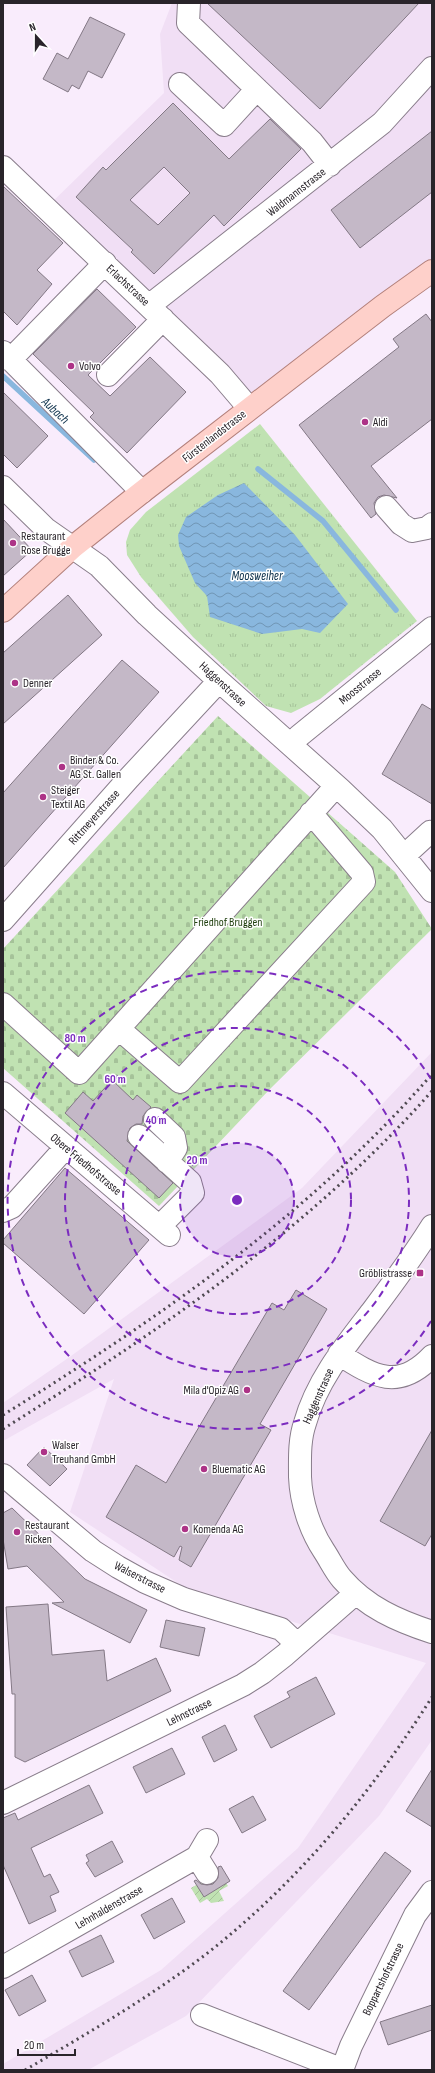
<svg xmlns="http://www.w3.org/2000/svg" width="435" height="2073" viewBox="0 0 435 2073" font-family="'Sofia Sans Condensed',sans-serif">
  <style>
    .built { fill: #f1dff5 }
    .cemetery { fill: url(#cemetery-stones) }
    .park { fill: url(#park-tufts) }
    .garden { fill: url(#garden-furrows) }
    .water { fill: url(#water-waves) }
    .lines { fill: none; stroke-linecap: round; stroke-linejoin: round }
    .stream { stroke: #89b7de; stroke-width: 5.5 }
    .building { fill: #c4b8c7; stroke: #837885; fill-rule: evenodd }
    .minor-casing { stroke: #897d8b; stroke-width: 24 }
    .major-casing { stroke: #b3807b; stroke-width: 24 }
    .minor { stroke: #fff; stroke-width: 22 }
    .major { stroke: #fed0ca; stroke-width: 22 }
    .rail { stroke: #4f4951; stroke-width: 3; stroke-dasharray: 2 4; stroke-linecap: butt }
    .ring { fill: none; stroke: #7b2cbf; stroke-width: 2; stroke-dasharray: 7 5 }
    .poi-dot { fill: #ad3387; stroke: #fff; stroke-width: 1.5 }
    .labels { text-anchor: middle; stroke-width: 3; stroke-linejoin: round; paint-order: stroke }
    .street-label { font-size: 12px; fill: #29242a; stroke: #fff }
    .poi-label { font-size: 12px; fill: #29242a; stroke: #fff; text-anchor: start }
    .park-label { font-size: 12px; fill: #1f3f0e; stroke: #fff }
    .water-label { font-size: 13px; font-style: italic; fill: #0b2f4a; stroke: #fff }
    .centre { fill: #7b2cbf; stroke: #fff; stroke-width: 2 }
    .ring-label { font-size: 12px; text-anchor: middle; font-weight: bold; fill: #7b2cbf; stroke: #fff; stroke-width: 3; stroke-linejoin: round; paint-order: stroke }
  </style>
  <defs>
    <pattern id="cemetery-stones" width="16" height="16" patternUnits="userSpaceOnUse"><rect width="16" height="16" fill="#c0e2b2"/><path d="M2 7V4a2 2 0 0 1 4 0v3zM10 15v-3a2 2 0 0 1 4 0v3z" fill="#a5c299"/></pattern>
    <pattern id="park-tufts" width="24" height="20" patternUnits="userSpaceOnUse"><rect width="24" height="20" fill="#c0e2b2"/><path d="M3 7l-1-3M5 7V3M7 7l1-3M15 17l-1-3M17 17v-4M19 17l1-3" fill="none" stroke="#a5c299"/></pattern>
    <pattern id="garden-furrows" width="10" height="10" patternUnits="userSpaceOnUse"><rect width="10" height="10" fill="#c0e2b2"/><path d="M-1 1l2-2M0 10L10 0M9 11l2-2" fill="none" stroke="#a5c299"/></pattern>
    <pattern id="water-waves" width="16" height="10" patternUnits="userSpaceOnUse"><rect width="16" height="10" fill="#89b7de"/><path d="M0 5q4-4 8 0t8 0" fill="none" stroke="#7095b4"/></pattern>
  </defs>
  <rect width="100%" height="100%" fill="#f9ecfc"/>
  <path class="built" d="M172,3H432V267L249,408L46,208L164,93L160,34Z
    M432,1052V1740L379,1816L186,2016L88,2070H3V2064L161,1970L298,1848L426,1663L187,1589L70,1512L114,1379L3,1441V1403L71,1356L302,1188Z"/>
  <path class="cemetery" d="M218,716L395,872L432,929L270,1089L159,1206L3,1068V949Z"/>
  <path class="park" d="M260,424L417,621L320,699L291,713L266,706L193,637L141,577L127,555L126,542L130,530L146,512Z"/>
  <path class="garden" d="M219,1872L228,1886L219,1891L224,1901L211,1903L207,1899L200,1903L191,1888Z"/>
  <path class="water" d="M244,483L295,535L348,604L320,633L302,629L262,634L210,617L207,596L195,583L179,546L178,535L186,517L218,495Z"/>
  <g class="lines">
    <path class="stream" d="M3,376L94,460
      M258,469L323,521L396,610"/>
  </g>
  <path class="building" d="M207,3H419L320,109Z
    M90,17L125,34L102,78L88,71L79,89L72,85L68,92L43,79L57,53L68,59Z
    M173,103L229,159L270,119L301,149L224,226L214,215L154,274L131,252L133,250L76,197L103,167L106,170ZM164,167L190,193L158,225L130,200Z
    M432,131V192L360,248L331,210Z
    M3,186L63,243L37,270L52,284L17,325L3,311Z
    M97,289L136,327L88,375L110,396L150,357L186,392L127,453L90,417L94,413L33,354Z
    M426,314L432,322V419L371,466L397,498L384,495L378,497L374,503L376,514L371,518L299,425L399,347L393,339Z
    M3,392L48,436L17,468L3,454Z
    M3,519L32,550L3,576Z
    M68,595L102,635L3,724V653Z
    M122,660L159,692L3,868V793Z
    M422,704L432,710V804L382,774Z
    M112,1080L133,1100L137,1095L151,1107L143,1116L142,1124H136L130,1128L127,1141L173,1183L159,1198L65,1113L83,1092L93,1101Z
    M65,1168L149,1240L84,1314L3,1243V1240Z
    M296,1290L327,1309L260,1424L271,1430L191,1567L179,1560L182,1547L180,1546L174,1557L106,1517L136,1465L166,1483L272,1303L284,1310Z
    M432,1430V1534L425,1546L380,1521Z
    M44,1447L67,1469L50,1486L27,1465Z
    M12,1508L85,1579L147,1610L130,1643L52,1603L64,1602L27,1566L8,1569L3,1539V1513Z
    M48,1604L52,1655L104,1650L107,1681L156,1658L171,1691L25,1762L15,1757V1694H12L6,1607Z
    M166,1620L205,1628L199,1656L160,1647Z
    M316,1677L335,1714L271,1748L254,1716L290,1697L287,1692Z
    M225,1725L237,1750L214,1762L202,1737Z
    M172,1748L185,1774L146,1793L133,1767Z
    M432,1769V1827L406,1811Z
    M89,1785L103,1813L31,1848L44,1877L50,1874L59,1892L50,1896L56,1911L29,1924L3,1865V1818L15,1813L18,1820Z
    M253,1796L266,1820L242,1833L229,1809Z
    M112,1841L123,1862L95,1877L86,1863L89,1861L86,1855Z
    M385,1852L411,1871L309,2010L283,1991Z
    M221,1866L230,1881L204,1897L194,1881L196,1880L201,1884L207,1885L213,1884L218,1878V1867Z
    M172,1898L185,1922L154,1939L141,1915Z
    M101,1935L114,1962L82,1977L69,1951Z
    M32,1975L46,2001L19,2016L5,1990Z
    M432,2005V2030L388,2045L380,2022Z"/>
  <g class="lines">
    <g class="minor-casing">
      <path id="minor" d="M189,3L188,23L312,142L330,165
        M180,84L224,125L257,89
        M3,167L220,374L249,408
        M150,305L382,123L432,68
        M3,352L142,492
        M10,360L105,263
        M108,375L163,319
        M3,487L46,529L99,566L147,615L219,681L340,789L382,829L432,891
        M386,507L401,524L412,531L427,528L432,524
        M291,745L299,736L432,628
        M405,855L430,832L432,833
        M3,920L129,778L219,681
        M3,1004L79,1073L336,786
        M119,1029L180,1082L364,882L362,873L311,813
        M3,1093L169,1235
        M155,1119L174,1137L176,1148L167,1162
        M139,1136L190,1182L193,1193L160,1226
        M3,1211L12,1207L66,1147
        M432,1226C414,1255 394,1282 373,1310C346,1345 317,1380 305,1423C299,1440 300,1459 300,1477C301,1502 310,1530 324,1551C330,1560 335,1571 342,1579C366,1607 398,1621 432,1632
        M339,1354C374,1377 399,1391 432,1356
        M3,1475L93,1551L118,1567L145,1582L184,1599L281,1629L297,1644
        M3,1803L243,1685L262,1673L285,1655L356,1593
        M197,1857L207,1873
        M3,1967L197,1857L207,1840
        M202,2015L333,2066L343,2068
        M342,2070L351,2046L415,1915L432,1892"/>
    </g>
    <g class="major-casing">
      <path id="major" d="M3,611L73,547L142,492L383,306L432,271"/>
    </g>
    <use href="#minor" class="minor"/>
    <use href="#major" class="major"/>
    <path class="rail" d="M3,1415C159,1318 311,1214 432,1074
      M3,1429C158,1332 310,1229 432,1091
      M25,2070C85,2035 145,2000 201,1958C294,1887 370,1795 432,1697"/>
  </g>
  <circle cx="237" cy="1200" r="57" fill="#7b2cbf" fill-opacity=".12"/>
  <g class="ring">
    <circle cx="237" cy="1200" r="57"/>
    <circle cx="237" cy="1200" r="114"/>
    <circle cx="237" cy="1200" r="172"/>
    <path d="M431 1321A229 229 0 1 1 431 1079"/>
  </g>
  <g class="poi-dot">
    <circle cx="71" cy="366" r="4"/>
    <circle cx="365" cy="422" r="4"/>
    <circle cx="13" cy="543" r="4"/>
    <circle cx="15" cy="683" r="4"/>
    <circle cx="62" cy="767" r="4"/>
    <circle cx="43" cy="797" r="4"/>
    <rect x="416" y="1269" width="8" height="8" rx="2"/>
    <circle cx="247" cy="1390" r="4"/>
    <circle cx="44" cy="1452" r="4"/>
    <circle cx="204" cy="1469" r="4"/>
    <circle cx="185" cy="1529" r="4"/>
    <circle cx="17" cy="1532" r="4"/>
  </g>
  <g class="labels">
    <g class="street-label">
      <text transform="translate(296 192) rotate(-38)" y="4">Waldmannstrasse</text>
      <text transform="translate(128 285) rotate(43)" y="4">Erlachstrasse</text>
      <text transform="translate(214 436) rotate(-38)" y="4">Fürstenlandstrasse</text>
      <text transform="translate(223 684) rotate(43)" y="4">Haggenstrasse</text>
      <text transform="translate(360 686) rotate(-39)" y="4">Moosstrasse</text>
      <text transform="translate(94 817) rotate(-48)" y="4">Rittmeyerstrasse</text>
      <text transform="translate(86 1164) rotate(40)" y="4">Obere Friedhofstrasse</text>
      <text transform="translate(318 1396) rotate(-66)" y="4">Haggenstrasse</text>
      <text transform="translate(140 1577) rotate(27)" y="4">Walserstrasse</text>
      <text transform="translate(189 1712) rotate(-26)" y="4">Lehnstrasse</text>
      <text transform="translate(109 1907) rotate(-30)" y="4">Lehnhaldenstrasse</text>
      <text transform="translate(383 1979) rotate(-64)" y="4">Boppartshofstrasse</text>
    </g>
    <g class="poi-label">
      <text x="79" y="370">Volvo</text>
      <text x="373" y="426">Aldi</text>
      <text x="21" y="540">Restaurant<tspan x="21" dy="14">Rose Brugge</tspan></text>
      <text x="23" y="687">Denner</text>
      <text x="70" y="764">Binder &amp; Co.<tspan x="70" dy="14">AG St. Gallen</tspan></text>
      <text x="51" y="794">Steiger<tspan x="51" dy="14">Textil AG</tspan></text>
      <text x="412" y="1277" text-anchor="end">Gröblistrasse</text>
      <text x="239" y="1394" text-anchor="end">Mila d'Opiz AG</text>
      <text x="52" y="1449">Walser<tspan x="52" dy="14">Treuhand GmbH</tspan></text>
      <text x="212" y="1473">Bluematic AG</text>
      <text x="25" y="1529">Restaurant<tspan x="25" dy="14">Ricken</tspan></text>
      <text x="193" y="1533">Komenda AG</text>
    </g>
    <g class="park-label">
      <text x="228" y="926">Friedhof Bruggen</text>
    </g>
    <g class="water-label">
      <text transform="translate(56 410) rotate(43)" y="5">Aubach</text>
      <text x="257" y="580">Moosweiher</text>
    </g>
  </g>
  <circle cx="237" cy="1200" r="6" class="centre"/>
  <g class="ring-label">
    <text x="75" y="1042">80 m</text>
    <text x="115" y="1083">60 m</text>
    <text x="156" y="1124">40 m</text>
    <text x="197" y="1164">20 m</text>
  </g>
  <rect width="435" height="2073" fill="none" stroke="#29242a" stroke-width="8"/>
  <g transform="translate(36 36) rotate(339)" stroke="#ffffff" stroke-width="3" paint-order="stroke">
  <path d="M0-3L7 15L0 10L-7 15Z" fill="#29242a"/>
  <text y="-6" font-size="11" font-weight="bold" text-anchor="middle" fill="#29242a">N</text>
  </g>
  <path d="M18 2049v6h57v-6" fill="none" stroke="#29242a" stroke-width="2"/>
  <text x="24" y="2049" font-size="12" fill="#29242a" stroke="#ffffff" stroke-width="3" paint-order="stroke">20 m</text>
</svg>
